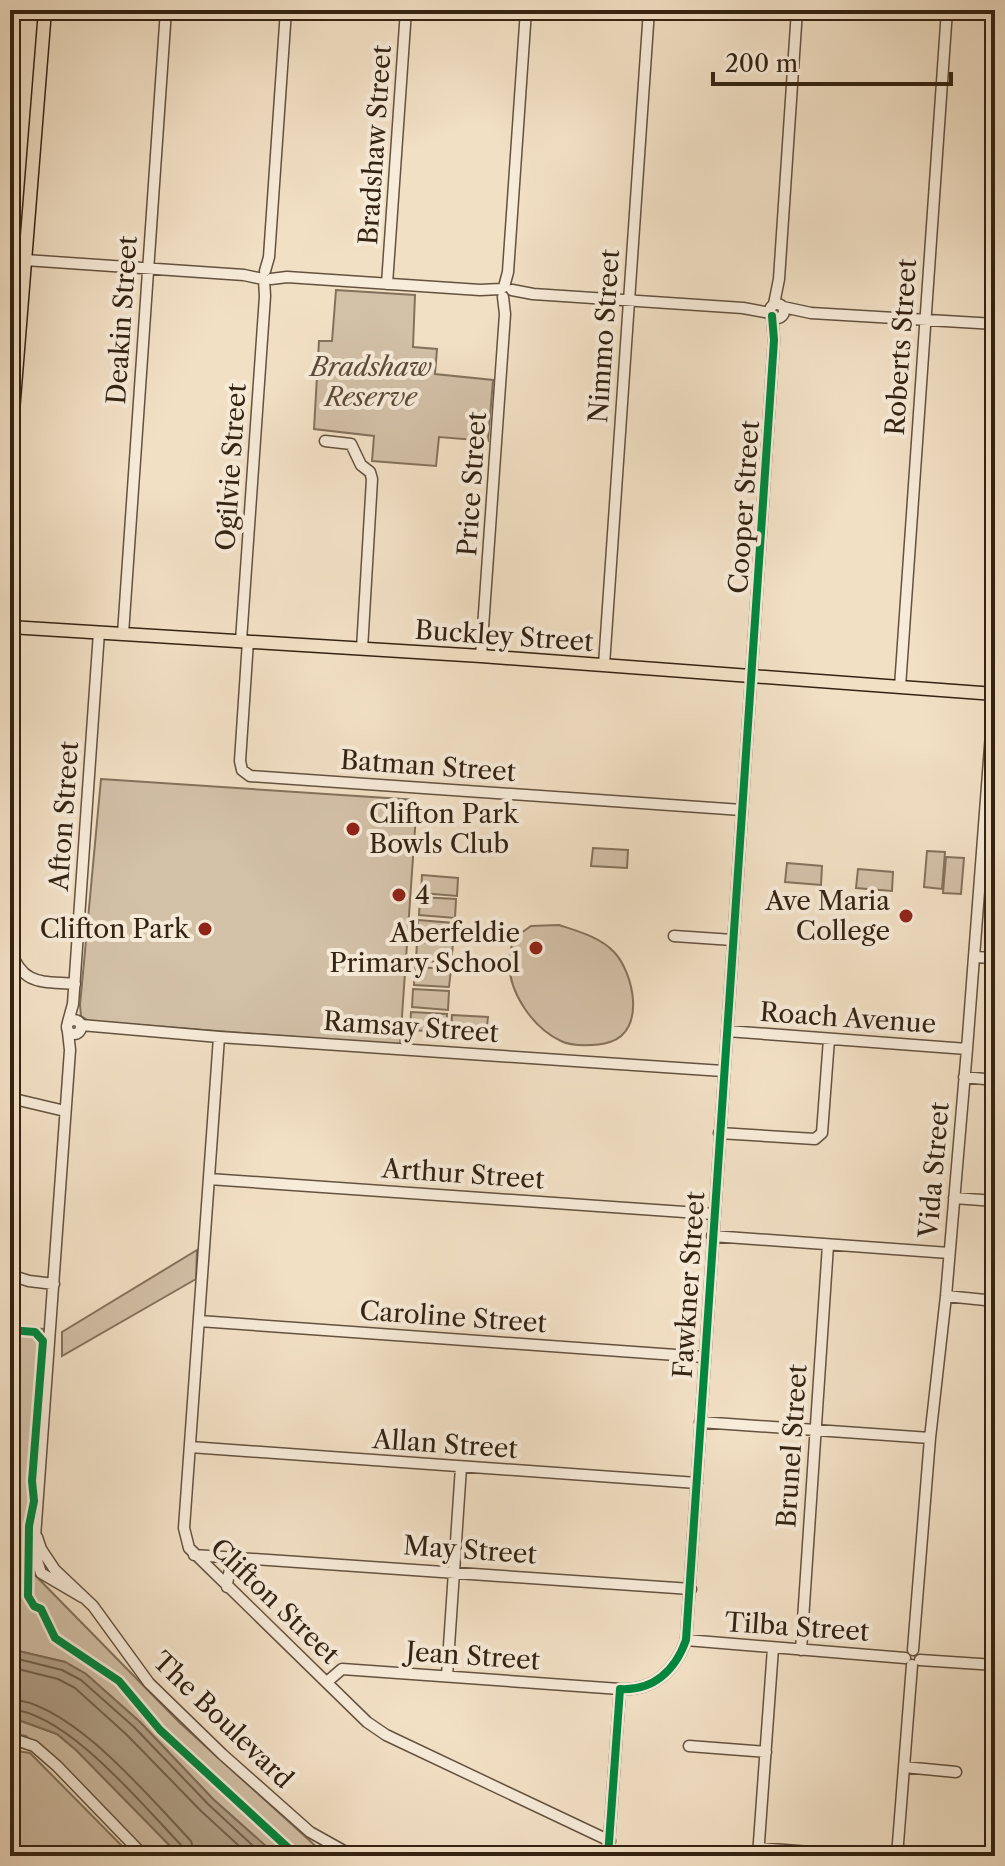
<svg xmlns="http://www.w3.org/2000/svg" width="1005" height="1866" viewBox="0 0 1005 1866" font-family="'Libre Caslon Text',serif">
  <style>
    .green { fill: #d2c0a7; stroke: #83725c; stroke-width: 2 }
    .water { fill: #b1a088; stroke: #7f6e59; stroke-width: 2 }
    .lines { fill: none; stroke-linecap: round; stroke-linejoin: round }
    .shore { stroke: #72624d; stroke-width: 2 }
    .minor-casing { stroke: #64523f; stroke-width: 13 }
    .major-casing { stroke: #342312; stroke-width: 15 }
    .minor { stroke: #f7ebd9; stroke-width: 10 }
    .major { stroke: #f2e0c5; stroke-width: 12 }
    .cycleway-casing { stroke: #f7ebd9; stroke-width: 13 }
    .cycleway { stroke: #00873e; stroke-width: 8 }
    .poi-dot { fill: #8f2418; stroke: #f7ebd9; stroke-width: 3 }
    .labels { text-anchor: middle; stroke-width: 8; stroke-linejoin: round; paint-order: stroke }
    .street-label { font-size: 26px; fill: #342312; stroke: #f7ebd9 }
    .park-label { font-size: 26px; font-style: italic; fill: #5c4a37; stroke: #f7ebd9 }
    .poi-label { font-size: 26px; fill: #342312; stroke: #f7ebd9; text-anchor: end }
  </style>
  <rect width="100%" height="100%" fill="#f2e0c5"/>
  <filter id="stains"><feTurbulence type="fractalNoise" baseFrequency=".0025" numOctaves="4"/><feColorMatrix values="0 0 0 0 .2 0 0 0 0 .09 0 0 0 0 .02 0 0 0 .5 -.17"/></filter>
  <radialGradient id="worn" r=".72"><stop offset=".6" stop-color="#630" stop-opacity="0"/><stop offset="1" stop-color="#630" stop-opacity=".3"/></radialGradient>
  <path class="green" d="M336,290L415,295L413,347L437,349L435,374L493,380L488,441L439,437L436,466L372,461L374,436L314,429L319,341H332Z
    M101,779L417,800L400,1045L89,1021L81,1016L80,1005Z
    M593,848L628,850L627,868L591,866Z
    M927,851L945,852L942,889L924,887Z
    M946,857L964,858L961,894L943,893Z
    M787,863L822,866L821,885L785,882Z
    M858,869L893,872L892,891L856,888Z
    M422,875L458,878L457,896L421,893Z
    M420,897L456,899L455,918L419,915Z
    M418,920L454,923L452,941L417,938Z
    M559,925C577,931 600,937 614,952C634,973 646,1031 610,1042C597,1046 573,1047 561,1041C533,1028 509,993 509,962C509,954 512,945 514,938L531,926Z
    M417,942L453,944L451,963L416,960Z
    M415,967L451,969L449,987L414,985Z
    M413,989L449,991L448,1010L412,1007Z
    M411,1012L447,1014L446,1032L410,1030Z
    M452,1015L488,1017L486,1035L451,1033Z
    M197,1250L196,1279L62,1356V1332Z
    M10,1327L44,1329L29,1569L180,1723L321,1851L331,1856H277L213,1799L140,1722L86,1674L65,1662L10,1649Z
    M10,1717L57,1734L76,1750L180,1856H149L26,1736L10,1733Z
    M10,1750L30,1753L132,1856H10Z"/>
  <path class="water" d="M10,1649L65,1662L86,1674L140,1722L213,1799L277,1856H180L76,1750L57,1734L10,1717Z"/>
  <g class="lines">
    <path class="shore" d="M10,1657L62,1670L81,1680L134,1727L208,1804L264,1856
      M10,1667L58,1679L75,1688L127,1735L201,1811L250,1856
      M10,1699C72,1703 149,1797 191,1841L195,1856
      M10,1709C69,1714 142,1805 183,1847L185,1856"/>
    <g class="minor-casing">
      <path id="minor" d="M25,260L244,275L263,279
        M10,264L25,265
        M265,271L269,257L286,10
        M271,279L287,277L480,290L501,289
        M387,284L406,10
        M504,287L508,272L526,10
        M512,290L533,294L743,308L770,313
        M770 311a7 7 0 1 1 14 0a7 7 0 1 1-14 0Z
        M774,304L779,279L797,10
        M783,307L811,313L995,324
        M325,441L351,444L361,465L370,472L372,479L362,649
        M123,634L166,10
        M241,641L265,296L264,280
        M248,641L240,761L242,770L250,776L742,810
        M481,656L505,314L503,297
        M604,665L649,10
        M900,687L947,10
        M674,936L733,940
        M10,950C24,986 40,981 75,984
        M974,957L995,958
        M67 1027a7 7 0 1 1 14 0a7 7 0 1 1-14 0Z
        M68,1022L73,1004L99,632
        M81,1025L219,1037L723,1071
        M727,1031L967,1049
        M68,1032L70,1050L34,1551L41,1573L82,1597
        M219,1037L184,1528L189,1548L367,1722L386,1735L610,1841
        M964,1077L995,1080
        M10,1098L65,1111
        M719,1133L815,1139L822,1133L829,1039
        M209,1179L713,1214
        M954,1198L995,1201
        M712,1236L949,1253
        M10,1275L29,1281L54,1284
        M946,1296L995,1301
        M199,1321L704,1357
        M700,1422L930,1438
        M190,1447L697,1483
        M37,1537L41,1549L55,1570L93,1606L149,1683L222,1754L310,1832L353,1856
        M194,1555L691,1589
        M227,1587C228,1573 230,1563 244,1558
        M686,1640L905,1658
        M801,1650L828,1245
        M913,1650L930,1438L946,1296L967,1049L994,694
        M920,1660L995,1665
        M447,1676L461,1467
        M328,1681L342,1669L620,1689
        M10,1738L34,1746L57,1766L144,1856
        M689,1746L766,1752
        M904,1767L956,1772
        M758,1848L863,1856
        M608,1856L620,1689C653,1691 675,1671 686,1640L774,340L772,316
        M758,1856L773,1648
        M897,1856L912,1665"/>
    </g>
    <g class="major-casing">
      <path id="major" d="M10,450L45,10
        M10,627L481,656L995,694"/>
    </g>
    <use href="#minor" class="minor"/>
    <use href="#major" class="major"/>
    <g class="cycleway-casing">
      <path id="cycleway" d="M10,1330L35,1332L43,1341L32,1481L34,1501L29,1526L28,1596L34,1606L41,1609L55,1638L119,1681L160,1730L297,1856
        M608,1856L620,1689C653,1691 675,1671 686,1640L774,340L772,316"/>
    </g>
    <use href="#cycleway" class="cycleway"/>
  </g>
  <g class="poi-dot">
    <circle cx="353" cy="829" r="8"/>
    <circle cx="399" cy="895" r="8"/>
    <circle cx="906" cy="916" r="8"/>
    <circle cx="205" cy="929" r="8"/>
    <circle cx="536" cy="948" r="8"/>
  </g>
  <g class="labels">
    <g class="street-label">
      <text transform="translate(375 145) rotate(-86)" y="9">Bradshaw Street</text>
      <text transform="translate(122 320) rotate(-86)" y="9">Deakin Street</text>
      <text transform="translate(604 336) rotate(-86)" y="9">Nimmo Street</text>
      <text transform="translate(901 347) rotate(-86)" y="9">Roberts Street</text>
      <text transform="translate(231 467) rotate(-86)" y="9">Ogilvie Street</text>
      <text transform="translate(472 484) rotate(-86)" y="9">Price Street</text>
      <text transform="translate(744 507) rotate(-86)" y="9">Cooper Street</text>
      <text transform="translate(504 636) rotate(4)" y="9">Buckley Street</text>
      <text transform="translate(428 766) rotate(4)" y="9">Batman Street</text>
      <text transform="translate(64 816) rotate(-86)" y="9">Afton Street</text>
      <text transform="translate(848 1018) rotate(4)" y="9">Roach Avenue</text>
      <text transform="translate(411 1027) rotate(4)" y="9">Ramsay Street</text>
      <text transform="translate(934 1170) rotate(-85)" y="9">Vida Street</text>
      <text transform="translate(463 1174) rotate(4)" y="9">Arthur Street</text>
      <text transform="translate(689 1285) rotate(-86)" y="9">Fawkner Street</text>
      <text transform="translate(453 1317) rotate(4)" y="9">Caroline Street</text>
      <text transform="translate(445 1444) rotate(4)" y="9">Allan Street</text>
      <text transform="translate(792 1446) rotate(-86)" y="9">Brunel Street</text>
      <text transform="translate(470 1550) rotate(4)" y="9">May Street</text>
      <text transform="translate(275 1601) rotate(44)" y="9">Clifton Street</text>
      <text transform="translate(797 1627) rotate(4)" y="9">Tilba Street</text>
      <text transform="translate(473 1656) rotate(4)" y="9">Jean Street</text>
      <text transform="translate(223 1720) rotate(44)" y="9">The Boulevard</text>
    </g>
    <g class="park-label">
      <text x="371" y="376">Bradshaw<tspan x="371" dy="30">Reserve</tspan></text>
    </g>
    <g class="poi-label">
      <text x="369" y="823" text-anchor="start">Clifton Park<tspan x="369" dy="30">Bowls Club</tspan></text>
      <text x="415" y="904" text-anchor="start">4</text>
      <text x="890" y="910">Ave Maria<tspan x="890" dy="30">College</tspan></text>
      <text x="189" y="938">Clifton Park</text>
      <text x="520" y="942">Aberfeldie<tspan x="520" dy="30">Primary School</tspan></text>
    </g>
  </g>
  <rect width="1005" height="1866" fill="none" stroke="#f2e0c5" stroke-width="40"/>
  <rect x="12" y="12" width="981" height="1842" fill="none" stroke="#342312" stroke-width="4"/>
  <rect x="20" y="20" width="965" height="1826" fill="none" stroke="#342312" stroke-width="2"/>
  <path d="M713 72v12h238v-12" fill="none" stroke="#342312" stroke-width="4"/>
  <text x="725" y="72" font-size="24" fill="#342312" stroke="#f7ebd9" stroke-width="6" paint-order="stroke">200 m</text>
  <rect width="100%" height="100%" filter="url(#stains)"/>
  <rect width="100%" height="100%" fill="url(#worn)"/>
</svg>
